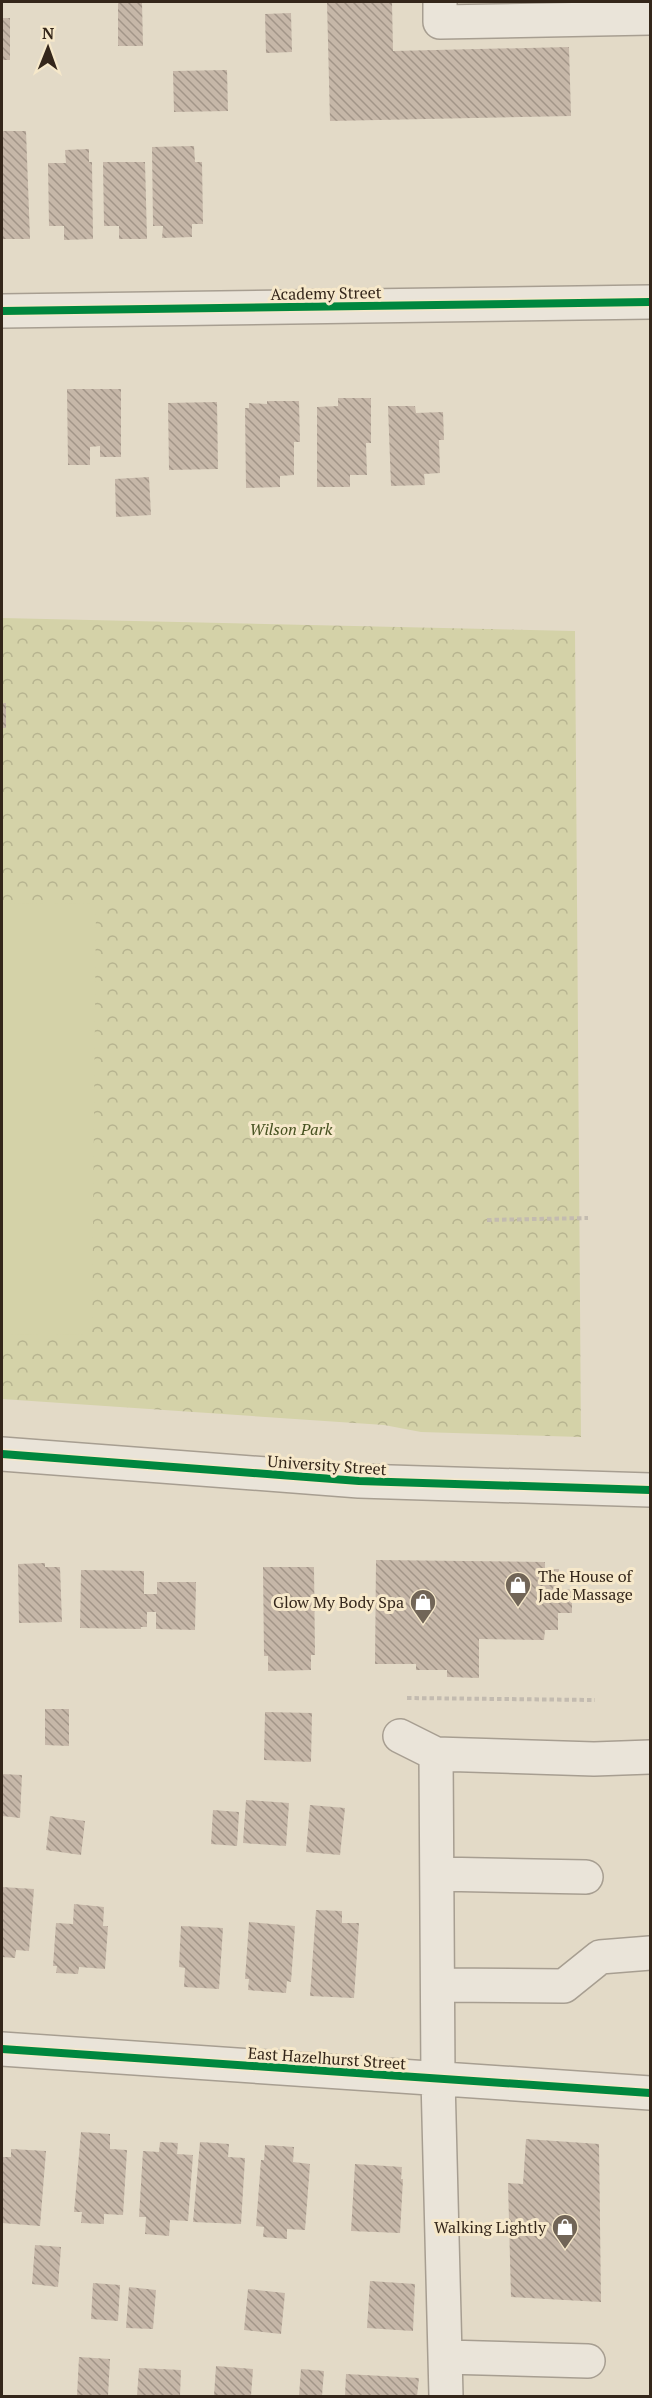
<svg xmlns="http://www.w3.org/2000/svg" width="652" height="2398" viewBox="0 0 652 2398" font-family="'PT Serif',serif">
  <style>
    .park { fill: url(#park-crowns) }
    .pitch { fill: #d4d2a8 }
    .building { fill: url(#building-back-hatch) }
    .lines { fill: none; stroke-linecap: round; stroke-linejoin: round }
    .minor-casing { stroke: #a79e91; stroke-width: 36 }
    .path { stroke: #c3bbb0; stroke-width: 4; stroke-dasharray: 4.5 3; stroke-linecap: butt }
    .minor { stroke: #eae4d9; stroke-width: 33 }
    .cycleway-casing { stroke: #f6e8ca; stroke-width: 11 }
    .cycleway { stroke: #00873e; stroke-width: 8 }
    .labels { text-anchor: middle; stroke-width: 6; stroke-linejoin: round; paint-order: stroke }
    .street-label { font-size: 16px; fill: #34261a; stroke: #f6e8ca }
    .park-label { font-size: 16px; font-style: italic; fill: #465120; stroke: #f6e8ca }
    .poi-label { font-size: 16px; fill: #34261a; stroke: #f6e8ca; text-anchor: end }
  </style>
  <defs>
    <pattern id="park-crowns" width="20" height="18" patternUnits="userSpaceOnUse" patternTransform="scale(1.5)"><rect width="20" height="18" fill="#d4d2a8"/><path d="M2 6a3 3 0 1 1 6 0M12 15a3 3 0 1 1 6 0" fill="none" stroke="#b7b490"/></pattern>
    <pattern id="building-back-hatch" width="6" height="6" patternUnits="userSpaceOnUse" patternTransform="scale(1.5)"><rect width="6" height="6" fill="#c6b7a8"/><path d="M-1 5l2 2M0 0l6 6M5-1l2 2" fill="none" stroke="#a29588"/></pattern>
  </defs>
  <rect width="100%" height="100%" fill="#e3dac7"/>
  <path class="park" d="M2,618L575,631L581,1437L421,1432L384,1425L2,1399Z"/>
  <path class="pitch" d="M2,903L96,904L92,1335L2,1334Z"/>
  <path class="building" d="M118,2H142L143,46H118Z
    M327,2H392L393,51L569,47L571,116L330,121Z
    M291,13L292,52L266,53L265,14Z
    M2,18H10V60H2Z
    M227,70L228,111L174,112L173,71Z
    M2,131H26L30,239H2Z
    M194,146L195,162H202L203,224H192V237L162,238L163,226H153L152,147Z
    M89,149V162H92L93,239L64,240V226H49L48,163H66L65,150Z
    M103,162H145L147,239H119V226H104Z
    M67,389H121V457H100V446L90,447V465H68Z
    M338,398H371V443H366L367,475H350V487H317V407L338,406Z
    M267,401H299L300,442H294V475L280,476V487L246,488L245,408H249V403L267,404Z
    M217,402L218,469L169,470L168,403Z
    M388,406H415L416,413L443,412L444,440H439L440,473L424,474L425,485L391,486Z
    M149,477L151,515L116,517L115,479Z
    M2,703H6V728H2Z
    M376,1560L545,1562V1569H559L558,1590L572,1589V1613H558V1630H545L544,1640L479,1639V1678L447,1677V1670H416V1664H375Z
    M45,1563V1567H60L62,1622L19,1623L18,1564Z
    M263,1567H314L315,1655H311V1670L268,1671V1656H264Z
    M81,1570L144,1571V1594H157V1582H196L195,1630L156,1629V1612H147V1627H141V1629L80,1628Z
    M45,1709H69V1746L45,1745Z
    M265,1712L312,1713L311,1762L264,1760Z
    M2,1774L22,1775L20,1818L2,1816Z
    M246,1800L289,1803L286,1846L243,1843Z
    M310,1805L345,1808L340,1855L306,1852Z
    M213,1810L239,1812L237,1846L211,1844Z
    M50,1816L85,1821L81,1855L46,1850Z
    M2,1887L34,1889L29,1951L16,1950L15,1958L2,1957Z
    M74,1904L104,1907L103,1926H108L105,1969L79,1967L78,1974L56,1973L57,1966H53L56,1923L73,1924Z
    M316,1910L342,1911V1923H359L354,1998L310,1996Z
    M249,1922L295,1926L291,1982L287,1981L286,1993L248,1990L249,1979H245Z
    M181,1926L223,1928L219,1989L184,1987L185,1968L179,1967Z
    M81,2132L110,2134V2149L127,2150L123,2215L104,2214V2224L81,2223L82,2212H74Z
    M526,2139L599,2144L601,2302L511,2297L508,2183L523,2184Z
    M160,2142L178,2143L177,2154L193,2155L188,2221L170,2220L169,2236L145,2234L146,2217H139L143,2151L159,2152Z
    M200,2142L229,2144L228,2157L245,2158L241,2224L193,2222Z
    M265,2145L294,2147L293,2162L310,2164L305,2230L287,2229V2239L263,2237L264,2227L256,2226L261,2160H264Z
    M11,2149L46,2151L40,2226L2,2223V2157H11Z
    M355,2164L402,2167L401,2179H403L400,2233L351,2231Z
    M35,2245L61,2247L58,2287L32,2284Z
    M370,2281L415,2284L413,2331L367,2328Z
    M93,2283L120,2285L118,2321L91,2319Z
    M129,2287L156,2290L153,2329L126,2328Z
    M248,2289L285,2293L281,2334L244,2330Z
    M79,2357L110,2359L108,2396H77Z
    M216,2366L253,2369L251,2396H214Z
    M139,2368L181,2370L180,2396H137Z
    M301,2369L324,2371L322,2396H299Z
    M346,2374L419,2378L417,2396H345Z"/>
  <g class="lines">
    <g class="minor-casing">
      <path id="minor" d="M440,2V22L650,18
        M2,311L650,302
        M2,1454L359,1481L650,1490
        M400,1736L436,1754L594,1759L650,1757
        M436,1754L438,2079L446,2396
        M437,1874L586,1877
        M438,1985L564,1986L600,1957L650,1953
        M2,2049L650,2093
        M446,2357L588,2361"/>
    </g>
    <path class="path" d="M487,1220L588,1218
      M407,1698L595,1700"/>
    <use href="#minor" class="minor"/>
    <g class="cycleway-casing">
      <path id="cycleway" d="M2,311L650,302
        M2,1454L359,1481L650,1490
        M2,2049L650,2093"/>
    </g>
    <use href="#cycleway" class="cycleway"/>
  </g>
  <defs>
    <g id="shop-pin" transform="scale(1.35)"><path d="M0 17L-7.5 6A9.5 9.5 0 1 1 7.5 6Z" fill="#716557" stroke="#f6e8ca"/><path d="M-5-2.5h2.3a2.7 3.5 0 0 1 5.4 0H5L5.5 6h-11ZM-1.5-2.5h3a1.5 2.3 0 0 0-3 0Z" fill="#fff"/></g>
  </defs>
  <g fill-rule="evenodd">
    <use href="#shop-pin" x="518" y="1585"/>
    <use href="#shop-pin" x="423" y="1602"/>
    <use href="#shop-pin" x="565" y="2227"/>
  </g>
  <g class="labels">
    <g class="street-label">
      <text transform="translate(326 293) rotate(-1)" y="6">Academy Street</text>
      <text transform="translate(327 1465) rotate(4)" y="6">University Street</text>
      <text transform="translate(327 2058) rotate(4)" y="6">East Hazelhurst Street</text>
    </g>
    <g class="park-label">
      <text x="291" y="1135">Wilson Park</text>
    </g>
    <g class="poi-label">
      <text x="538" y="1582" text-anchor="start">The House of<tspan x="538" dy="18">Jade Massage</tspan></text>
      <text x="404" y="1608">Glow My Body Spa</text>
      <text x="546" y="2233">Walking Lightly</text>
    </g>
  </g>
  <rect width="652" height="2398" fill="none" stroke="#34261a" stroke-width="6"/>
  <g transform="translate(48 48) rotate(1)" stroke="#f6e8ca" stroke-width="4.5" paint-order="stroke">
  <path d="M0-4.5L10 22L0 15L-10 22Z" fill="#34261a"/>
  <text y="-9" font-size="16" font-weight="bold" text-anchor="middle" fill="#34261a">N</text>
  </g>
</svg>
